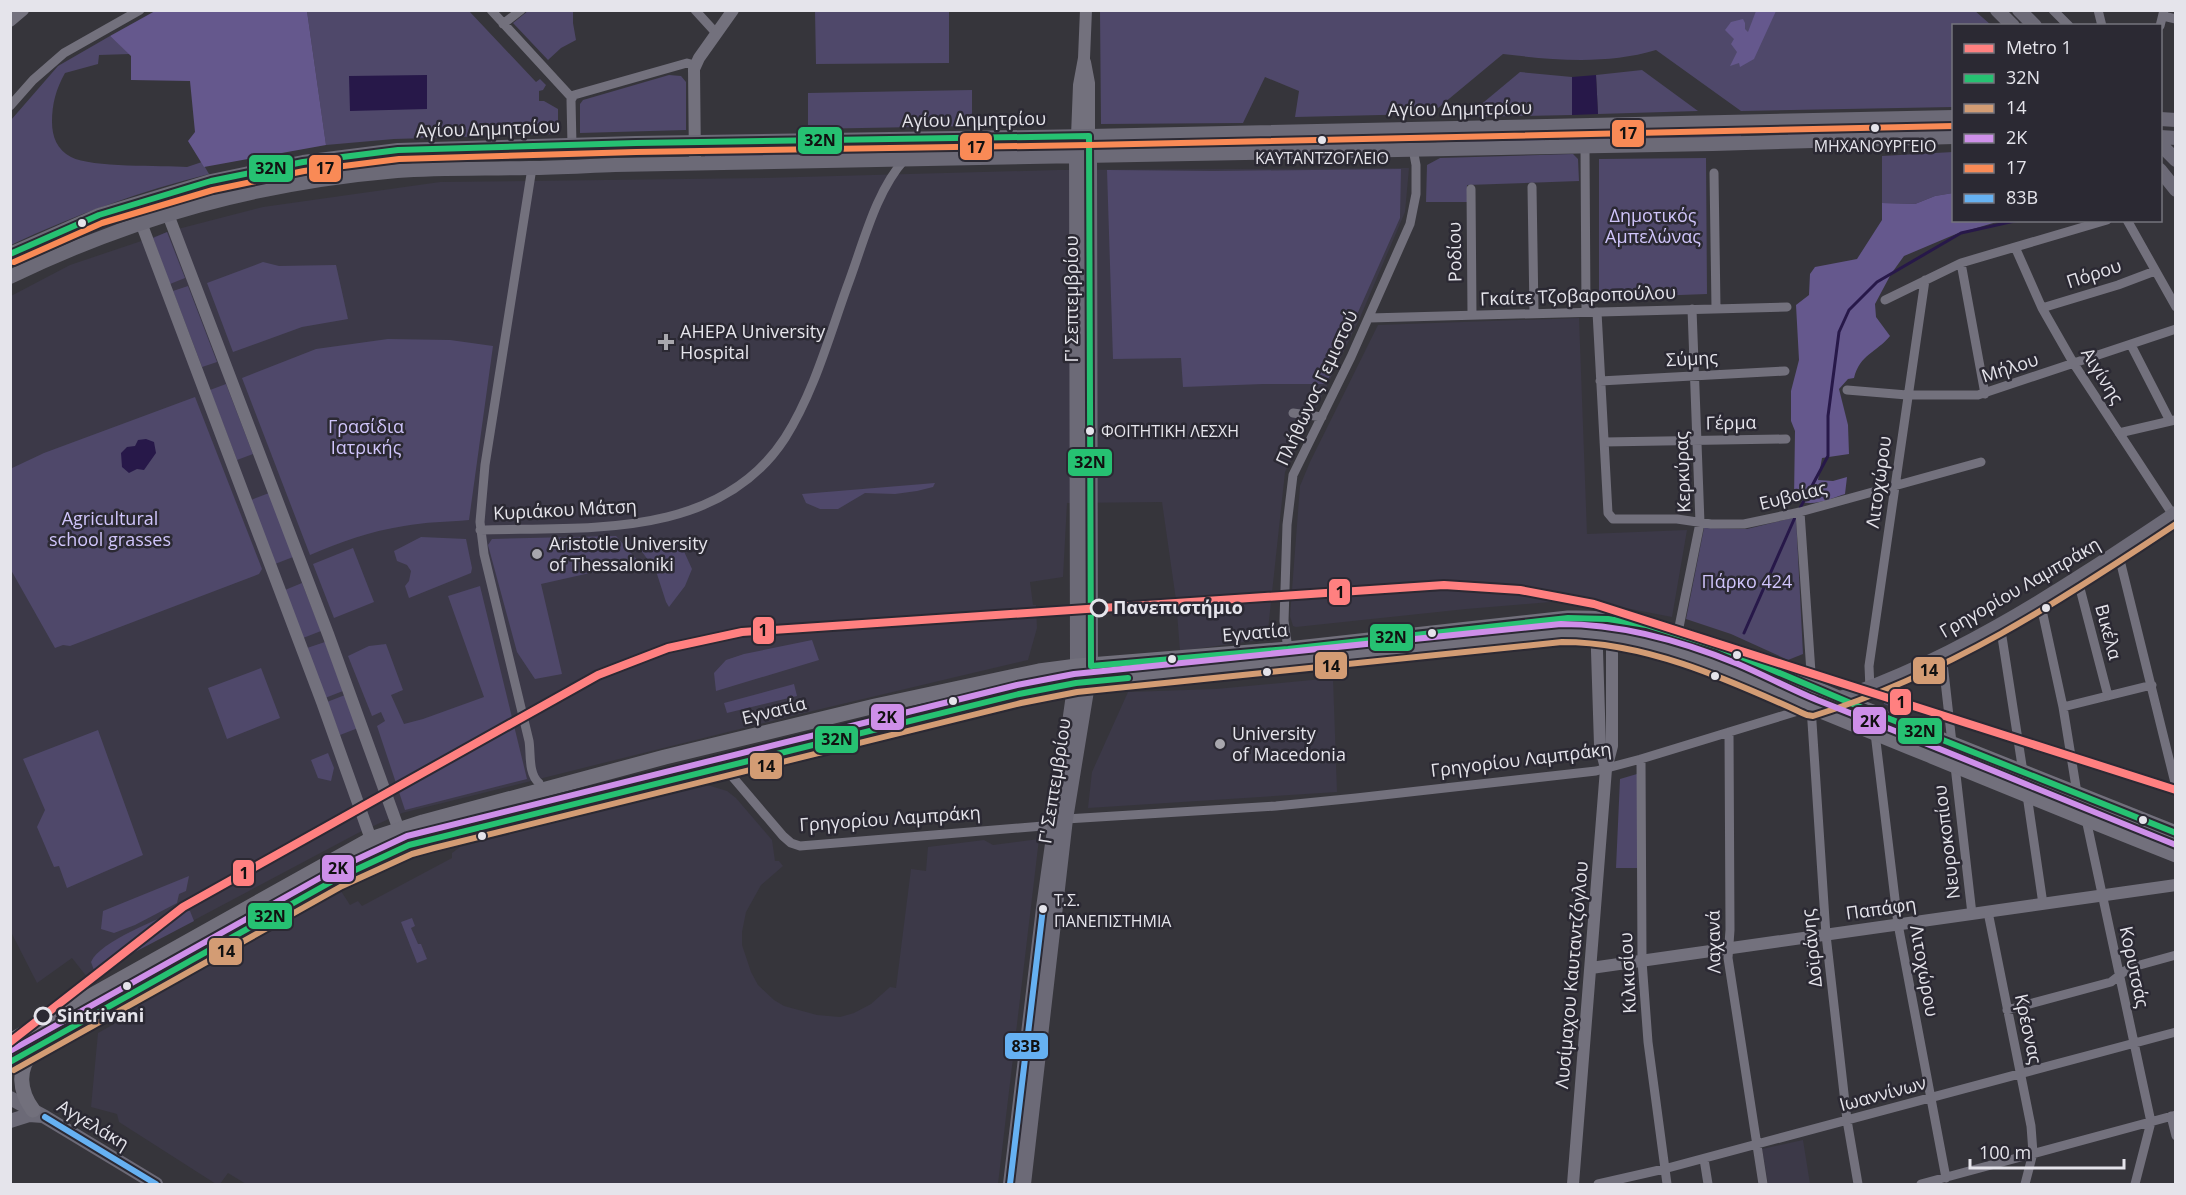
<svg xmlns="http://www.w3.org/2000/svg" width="2186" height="1195" viewBox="0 0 2186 1195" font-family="'Open Sans',sans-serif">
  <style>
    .built { fill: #3c3948 }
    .green { fill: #4f486a }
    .forest { fill: #65588d }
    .water { fill: #271849 }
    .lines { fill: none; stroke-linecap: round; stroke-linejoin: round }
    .stream { stroke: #271849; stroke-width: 3 }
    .minor { stroke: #73717d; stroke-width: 9 }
    .tertiary { stroke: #73717d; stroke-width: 12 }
    .secondary { stroke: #6c6a77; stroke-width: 14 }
    .primary { stroke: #72707c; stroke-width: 15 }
    .bus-1-casing { stroke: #2b2933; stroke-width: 10 }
    .bus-2-casing { stroke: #2b2933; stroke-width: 10 }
    .bus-3-casing { stroke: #2b2933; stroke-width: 10 }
    .bus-4-casing { stroke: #2b2933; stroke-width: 10 }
    .bus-5-casing { stroke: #2b2933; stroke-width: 10 }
    .bus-1 { stroke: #26c172; stroke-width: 6 }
    .bus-2 { stroke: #d39c74; stroke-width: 6 }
    .bus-3 { stroke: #ce8fe9; stroke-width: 6 }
    .bus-4 { stroke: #f98a56; stroke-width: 6 }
    .bus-5 { stroke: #66b1f2; stroke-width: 6 }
    .metro-1-casing { stroke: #2b2933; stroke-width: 12 }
    .metro-1 { stroke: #ff8080; stroke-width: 8 }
    .bus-dot { fill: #e5e4eb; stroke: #2b2933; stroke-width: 2 }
    .poi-dot { fill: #a8a7ad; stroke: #2b2933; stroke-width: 2 }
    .stop-dot { fill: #2b2933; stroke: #e5e4eb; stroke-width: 3 }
    .labels { text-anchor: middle; stroke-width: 5; stroke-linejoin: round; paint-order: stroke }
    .bus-label { font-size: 16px; fill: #e5e4eb; stroke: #2b2933 }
    .street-label { font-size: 18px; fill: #e5e4eb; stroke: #2b2933 }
    .park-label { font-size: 18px; fill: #d0c5fb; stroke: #2b2933 }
    .poi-label { font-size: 18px; fill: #e5e4eb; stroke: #2b2933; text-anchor: start }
    .stop-label { font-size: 18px; font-weight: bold; fill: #e5e4eb; stroke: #2b2933; text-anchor: start }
    .line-badge { stroke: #2b2933; stroke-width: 2 }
    .pale-badge-label { font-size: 16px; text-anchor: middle; font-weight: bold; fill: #111 }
  </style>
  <rect width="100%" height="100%" fill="#36353b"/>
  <path class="built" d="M1409,168L1405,212L1359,320L1285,472L1267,639L1180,651L1176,600L1162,502L1067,503L1063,577L1030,582L1033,605H1036L1037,628L1028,660L804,713L402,813L358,833L87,977L72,958L37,983L11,932V296L70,265L174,230L263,207L440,182L763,178L1058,170Z
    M1579,318L1587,534L1687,530L1672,617L1600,603L1562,601L1466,609L1296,627L1293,626L1290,616L1300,486L1310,462L1378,325Z
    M1333,678L1337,792L1088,808L1092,772L1128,692L1216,689Z
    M704,784L727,791L736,798L772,840L775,861H779L783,866L761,885L746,912L742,932V945L751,972L758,985L774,1000L784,1006L817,1015L840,1017L854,1013L871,1004L890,987L896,988L911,869L926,871L928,847L984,840L993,845L1039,839L998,1184H246L228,1173L220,1184H216L119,1122L117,1114L91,1107L98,1033L123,1019L120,1013L202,964L332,893L341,891L350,905L358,901L362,906L452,858V853L460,847Z
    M1803,1140L1810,1184H1768L1762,1149Z"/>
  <path class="green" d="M529,10L573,11V23L576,40L561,48L548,60L513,23Z
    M1974,10L1991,25L1954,26L1953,107L1741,111L1656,50C1606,65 1553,60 1503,54L1438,108L1424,114L1295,117L1299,91L1265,77L1243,123L1101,124L1100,11Z
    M307,11H469L536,82L540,79L546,85L543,90L539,91V101H544L558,109V134L394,139L326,145Z
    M815,11H949V63L816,64Z
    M110,36L130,54L99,55L98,64L65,73C56,89 52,104 52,122C52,136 57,150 71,157C92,168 161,165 187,167L202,162L209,174C141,191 74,215 11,245V120L58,66Z
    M1642,70L1698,111L1598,114L1596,75Z
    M1520,72L1572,77V115L1466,117Z
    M669,75L681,76L686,82V130L580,133V104L583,100Z
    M972,90V126L808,129V93Z
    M1941,125L1942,133L1788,135V128Z
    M1741,129V137L1626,138L1625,131Z
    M1609,131V140L1559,142V132Z
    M1544,132V142L1438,143L1433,141L1435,135Z
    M1388,135V144L1108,149L1109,146L1117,145H1171L1196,139Z
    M1064,140V151L705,157V147Z
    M1953,152V193L1935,196L1915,204L1882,203V156Z
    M1573,154L1578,159L1579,181L1467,185V202H1426L1427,165L1440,158Z
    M1706,158L1707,294L1599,298V159Z
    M1401,169L1400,218L1326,384H1263L1183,387L1181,358L1113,359L1107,170L1213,171Z
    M167,232L185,278L170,284L153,238Z
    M263,262L279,266L336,265L348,319L302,327L233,352L207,283Z
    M188,286L217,362L202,367L173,291Z
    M388,339L450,340L493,346L469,520C447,522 425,522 404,526C371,531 340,542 310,555L242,378L316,349Z
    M226,384L253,454L237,460L210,390Z
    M195,397L262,569L259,574L70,646L63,645L55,648L11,570L10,469L44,453Z
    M935,483L933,487L917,491L895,494L865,493L838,509H820L806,503L802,494Z
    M269,493L293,557L275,564L251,500Z
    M1796,517L1803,654L1788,660L1731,634L1686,619L1704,528L1747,529Z
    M616,536L639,562L541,584L562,674L535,679L517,652L488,545L492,539Z
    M421,537L466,539L472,568L471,573L409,598L405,586L409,581L411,571L407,565L397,561L394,551Z
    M653,543L682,547L692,569L685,586L669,607L666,602L656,571L640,549V547Z
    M353,548L374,602L334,618L313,564Z
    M302,583L321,631L303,638L285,590Z
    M480,586L527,779L405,810L377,726L385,721L381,712L372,716L348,656L369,646L386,644L403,690L391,695L404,724L423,719L484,697L448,596Z
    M812,640L819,660L716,691L714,673L726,660L744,654Z
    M325,642L343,691L325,698L307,648Z
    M261,668L280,718L227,739L208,688Z
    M1905,683L1907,713L1884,704L1882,692Z
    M794,684L797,696L727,713L724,703Z
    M345,695L358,728L340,735L327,702Z
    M98,730L143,855L67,888L59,866L54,867L37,827L45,810L23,759Z
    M328,753L334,768L331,781L318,778L311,760Z
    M1637,774L1640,868H1616L1620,779Z
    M189,876L186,891L179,894L177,903L135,925L114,933L101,929L103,911Z
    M181,909L190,911L194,921L95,973L91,962C100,941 159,919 181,909Z
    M412,918L415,926L411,928L418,944H421L427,959L417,963L401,922Z"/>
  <path class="forest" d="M155,11H307L326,145L204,167L188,141L195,132L190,81L131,80V56L110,36Z
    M1756,11H1776L1754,59L1740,67L1739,63L1730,66L1737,52L1731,44L1734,39L1725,30L1731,22L1743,19L1745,23V29L1748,32Z
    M1953,193L1954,220L2000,221L1956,234L1904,256L1891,274L1875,304L1876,317L1890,336C1876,353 1860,354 1854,378L1848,379L1839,389L1848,425L1849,454L1822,458L1818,480L1833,481L1847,477L1845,494C1830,499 1809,509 1794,498L1795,431L1791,421V391L1799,360L1796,305L1809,295L1810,274L1815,267L1857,259L1882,220V203L1915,204L1935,196Z"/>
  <path class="water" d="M427,75V109L350,111L349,76Z
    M1596,75L1598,114L1572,115V77Z
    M146,439L154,442L156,453L144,470L137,469L129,473L122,467L121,453L127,447L135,446L138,440Z"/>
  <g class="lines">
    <path class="stream" d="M1799,510L1828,456V416L1839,332L1849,310L1877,282L1961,233L2019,220
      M1744,633L1796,515"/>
    <path class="minor" d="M491,10L572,98
      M695,10L716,33
      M2053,10L2069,26
      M2098,10L2102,26
      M2163,16L2176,19
      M503,24L521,10
      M2160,26L2164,10
      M10,106L33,80L64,53L140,10
      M572,145L571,100L574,95L687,63L695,65
      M1585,146L1586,312
      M532,168L485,465L480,522L484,554L529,741C531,753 528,774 539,783
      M1714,173L1716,308
      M1532,187L1534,313
      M1471,189L1472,315
      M2127,220L2176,307
      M2015,247L2042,308L2074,364L2173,515
      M1961,263L2107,220
      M1885,300L1961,263L1985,394
      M2042,308L2118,285L2155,271
      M1597,312L1608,513L1613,519H1677L1711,524H1744L1800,512L1981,462
      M1369,318L1787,307
      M2131,345L2170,421
      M1600,381L1785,371
      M1847,390L1907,395H1978L2176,329
      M1293,413L1322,417
      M2119,433L2175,420
      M1604,442L1786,439
      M1800,512L1812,687
      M480,530C586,527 719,540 785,438C814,392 829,337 847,287C863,245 875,192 905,159
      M2118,552L2176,787
      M2077,577L2108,696
      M2040,601L2063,707L2077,793
      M2000,624L2023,772
      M1678,632L1700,523L1692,309
      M1288,649L1284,621L1287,525L1293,475L1351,357L1410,224L1416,194V165L1413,149
      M1942,654L1952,743
      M1870,689L1869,666L1925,280
      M2063,707L2152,685
      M1729,732L1730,930L1728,958L1763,1184
      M1875,733L1898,924L1946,1178
      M1641,759L1642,961L1648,1042L1667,1184
      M1955,766L1972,914
      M725,768L783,836L791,843L800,846L1055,825
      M2027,795L2043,904
      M1066,819L1276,806L1356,798L1596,771L1641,759L1811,707L1826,935L1847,1120L1858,1184
      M2086,819L2151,1122L2135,1184
      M1988,912L2031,1126L2033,1153L2025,1184
      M2007,1010L2111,982L2129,968L2176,955
      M2171,1116L2176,1136
      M1704,1159L1708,1184
      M1598,1184L1664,1169L2176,1032
      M1921,1184L2176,1115"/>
    <path class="tertiary" d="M10,21L23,10
      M1085,62L1089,83V136
      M1077,136L1079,85L1084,58L1086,10
      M695,163L694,69L699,58L733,10
      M161,196L328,634L399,830L409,845
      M134,204L322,702L378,859
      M1604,619L1597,640V651L1600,745L1606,768
      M1591,968L2176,885
      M1573,1184L1606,769L1612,746V637L1609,631"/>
    <path class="secondary" d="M1997,10L2013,26
      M2019,10L2035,26
      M2160,119L2176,120
      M2160,137L2176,138
      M2160,144L2176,160
      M2160,170L2176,190
      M10,254L99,215L211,181L303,162L398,150L636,143L1089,136L1954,117
      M10,277C136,216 258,183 397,171C441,168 485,169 529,168C557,168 586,166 615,165L1713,144L1954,137
      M1811,707C1941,671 2064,588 2176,513
      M10,1098L45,1117L156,1184
      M10,1121L29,1115L43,1116
      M1010,1184L1043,908L1077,666L1076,147
      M1024,1184L1066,819L1091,666L1090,147"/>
    <path class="primary" d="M10,1041L371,839L423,822L665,757L875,706L1039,671L1077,666L1288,649L1568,618C1677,615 1762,668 1860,707C1965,749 2070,791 2176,833
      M33,1051C17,1069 19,1091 33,1110
      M10,1062L338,878L409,845L428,840L1019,694L1076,683L1562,633C1613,631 1686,652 1734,672C1763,684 1791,700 1821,711C1939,759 2057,808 2176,855"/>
    <g class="bus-1-casing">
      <path id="bus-1" d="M10,254L99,215L211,181L303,162L398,150L636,143L1089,136L1091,666L1288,649L1568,618L1608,619L1646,625L1718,647L1860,707L2176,833
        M10,1062L338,878L409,845L1019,694L1076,683L1128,678"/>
    </g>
    <g class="bus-2-casing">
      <path id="bus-2" d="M14,1070L342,886L412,854L434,848L1021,703L1077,692L1562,642C1648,642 1731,681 1807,715L1813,716C1948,674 2059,602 2176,524"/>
    </g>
    <g class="bus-3-casing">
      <path id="bus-3" d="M10,1051L334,870L407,836L1017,685L1074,674L1561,624C1622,624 1682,641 1738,664C1764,675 1790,689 1817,700C1937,747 2056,797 2176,845"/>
    </g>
    <g class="bus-4-casing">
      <path id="bus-4" d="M14,262L102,223L213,190L304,171L399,159L636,152L1089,145L1954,126"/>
    </g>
    <g class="bus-5-casing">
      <path id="bus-5" d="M45,1117L156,1184
        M1010,1184L1043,908"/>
    </g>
    <use href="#bus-1" class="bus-1"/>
    <use href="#bus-2" class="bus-2"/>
    <use href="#bus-3" class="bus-3"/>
    <use href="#bus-4" class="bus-4"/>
    <use href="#bus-5" class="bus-5"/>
    <g class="metro-1-casing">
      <path id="metro-1" d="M10,1042L183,907L598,675L668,648L742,632L1444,585L1520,590L1594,604L2176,790"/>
    </g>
    <use href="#metro-1" class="metro-1"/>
  </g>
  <g class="bus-dot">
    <circle cx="1875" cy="128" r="5"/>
    <circle cx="1322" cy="140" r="5"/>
    <circle cx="82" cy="223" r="5"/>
    <circle cx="1090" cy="431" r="5"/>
    <circle cx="2046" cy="608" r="5"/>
    <circle cx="1432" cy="633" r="5"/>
    <circle cx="1737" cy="655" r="5"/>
    <circle cx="1172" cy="659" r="5"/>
    <circle cx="1267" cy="672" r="5"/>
    <circle cx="1715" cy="676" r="5"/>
    <circle cx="953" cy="701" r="5"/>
    <circle cx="2143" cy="820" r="5"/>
    <circle cx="482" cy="836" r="5"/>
    <circle cx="1043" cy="909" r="5"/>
    <circle cx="127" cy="986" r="5"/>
  </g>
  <g class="poi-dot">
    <path d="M663 333h6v6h6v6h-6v6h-6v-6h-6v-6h6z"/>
    <circle cx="537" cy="554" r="6"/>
    <circle cx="1220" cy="744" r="6"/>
  </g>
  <g class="stop-dot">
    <circle cx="1099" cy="608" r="8"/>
    <circle cx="43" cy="1016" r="8"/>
  </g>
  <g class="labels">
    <g class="bus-label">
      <text x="1875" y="152">ΜΗΧΑΝΟΥΡΓΕΙΟ</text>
      <text x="1322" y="164">ΚΑΥΤΑΝΤΖΟΓΛΕΙΟ</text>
      <text x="1101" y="437" text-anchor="start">ΦΟΙΤΗΤΙΚΗ ΛΕΣΧΗ</text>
      <text x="1054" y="906" text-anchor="start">Τ.Σ.<tspan x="1054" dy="21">ΠΑΝΕΠΙΣΤΗΜΙΑ</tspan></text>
    </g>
    <g class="street-label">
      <text transform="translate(1460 109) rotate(-1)" y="6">Αγίου Δημητρίου</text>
      <text transform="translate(974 120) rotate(-1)" y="6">Αγίου Δημητρίου</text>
      <text transform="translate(488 129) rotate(-2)" y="6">Αγίου Δημητρίου</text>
      <text transform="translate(1455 252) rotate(-91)" y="6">Ροδίου</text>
      <text transform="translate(2094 274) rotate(-18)" y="6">Πόρου</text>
      <text transform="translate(1578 296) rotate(-2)" y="6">Γκαίτε Τζοβαροπούλου</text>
      <text transform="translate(1072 299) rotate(-90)" y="6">Γ' Σεπτεμβρίου</text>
      <text transform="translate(1692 359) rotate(-3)" y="6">Σύμης</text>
      <text transform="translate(2010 368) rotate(-18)" y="6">Μήλου</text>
      <text transform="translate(2102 376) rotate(58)" y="6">Αιγίνης</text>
      <text transform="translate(1317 388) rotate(-65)" y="6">Πλήθωνος Γεμιστού</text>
      <text transform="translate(1731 423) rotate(-1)" y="6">Γέρμα</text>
      <text transform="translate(1683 472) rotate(-92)" y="6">Κερκύρας</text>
      <text transform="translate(1879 482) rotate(-82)" y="6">Λιτοχώρου</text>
      <text transform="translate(1793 496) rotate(-14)" y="6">Ευβοίας</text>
      <text transform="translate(565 510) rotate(-3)" y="6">Κυριάκου Μάτση</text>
      <text transform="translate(2020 588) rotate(-30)" y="6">Γρηγορίου Λαμπράκη</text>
      <text transform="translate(2108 632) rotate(75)" y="6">Βικέλα</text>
      <text transform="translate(1255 633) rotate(-5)" y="6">Εγνατία</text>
      <text transform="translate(774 711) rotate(-14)" y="6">Εγνατία</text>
      <text transform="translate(1521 760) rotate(-7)" y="6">Γρηγορίου Λαμπράκη</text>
      <text transform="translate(1055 781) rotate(-81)" y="6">Γ' Σεπτεμβρίου</text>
      <text transform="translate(890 819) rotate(-4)" y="6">Γρηγορίου Λαμπράκη</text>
      <text transform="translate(1947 842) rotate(-97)" y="6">Νευροκοπίου</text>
      <text transform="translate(1881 909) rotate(-8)" y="6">Παπάφη</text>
      <text transform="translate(1714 942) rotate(-91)" y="6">Λαχανά</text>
      <text transform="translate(1812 948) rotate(-96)" y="6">Δοϊράνης</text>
      <text transform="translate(2134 967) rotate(78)" y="6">Κορυτσάς</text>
      <text transform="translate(1924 971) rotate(80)" y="6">Λιτοχώρου</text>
      <text transform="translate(1628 973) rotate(-93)" y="6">Κιλκισίου</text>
      <text transform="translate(1572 975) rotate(-85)" y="6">Λυσίμαχου Καυταντζόγλου</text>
      <text transform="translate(2028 1029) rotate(78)" y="6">Κρέσνας</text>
      <text transform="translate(1883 1094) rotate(-15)" y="6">Ιωαννίνων</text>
      <text transform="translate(93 1125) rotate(31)" y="6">Αγγελάκη</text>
    </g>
    <g class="park-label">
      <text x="1653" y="222">Δημοτικός<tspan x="1653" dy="21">Αμπελώνας</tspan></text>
      <text x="366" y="433">Γρασίδια<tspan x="366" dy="21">Ιατρικής</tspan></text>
      <text x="110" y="525">Agricultural<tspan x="110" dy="21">school grasses</tspan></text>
      <text x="1747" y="588">Πάρκο 424</text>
    </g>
    <g class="poi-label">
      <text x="680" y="338">AHEPA University<tspan x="680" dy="21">Hospital</tspan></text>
      <text x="549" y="550">Aristotle University<tspan x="549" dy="21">of Thessaloniki</tspan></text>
      <text x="1232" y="740">University<tspan x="1232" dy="21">of Macedonia</tspan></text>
    </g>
    <g class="stop-label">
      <text x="1113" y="614">Πανεπιστήμιο</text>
      <text x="57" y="1022">Sintrivani</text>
    </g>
  </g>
  <g class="line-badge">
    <rect x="1611" y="119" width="34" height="29" rx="6" fill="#f98a56"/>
    <rect x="797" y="126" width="46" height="29" rx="6" fill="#26c172"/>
    <rect x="959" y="132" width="34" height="29" rx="6" fill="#f98a56"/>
    <rect x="308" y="154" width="34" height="29" rx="6" fill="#f98a56"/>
    <rect x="248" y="154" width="46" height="29" rx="6" fill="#26c172"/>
    <rect x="1067" y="448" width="46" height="29" rx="6" fill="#26c172"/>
    <rect x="1328" y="578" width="23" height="28" rx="6" fill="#ff8080"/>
    <rect x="752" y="616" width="23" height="29" rx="6" fill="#ff8080"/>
    <rect x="1369" y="623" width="45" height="29" rx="6" fill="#26c172"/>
    <rect x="1314" y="651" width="34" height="29" rx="6" fill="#d39c74"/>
    <rect x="1912" y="656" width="34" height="29" rx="6" fill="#d39c74"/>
    <rect x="1889" y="688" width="23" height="28" rx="6" fill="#ff8080"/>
    <rect x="870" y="703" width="35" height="28" rx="6" fill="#ce8fe9"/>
    <rect x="1852" y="706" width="35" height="29" rx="6" fill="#ce8fe9"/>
    <rect x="1897" y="717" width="46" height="28" rx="6" fill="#26c172"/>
    <rect x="814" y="725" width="45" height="29" rx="6" fill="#26c172"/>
    <rect x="749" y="752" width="34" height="28" rx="6" fill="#d39c74"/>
    <rect x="321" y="854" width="34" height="29" rx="6" fill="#ce8fe9"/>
    <rect x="232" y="859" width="23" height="28" rx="6" fill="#ff8080"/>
    <rect x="247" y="902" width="46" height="28" rx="6" fill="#26c172"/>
    <rect x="208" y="937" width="35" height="29" rx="6" fill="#d39c74"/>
    <rect x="1004" y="1032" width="45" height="28" rx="6" fill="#66b1f2"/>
  </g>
  <g class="pale-badge-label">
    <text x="1628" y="139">17</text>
    <text x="820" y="146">32Ν</text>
    <text x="976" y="153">17</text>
    <text x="325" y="174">17</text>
    <text x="271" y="174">32Ν</text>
    <text x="1090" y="468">32Ν</text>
    <text x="1340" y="598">1</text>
    <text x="763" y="636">1</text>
    <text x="1391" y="643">32Ν</text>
    <text x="1331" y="672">14</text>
    <text x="1929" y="676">14</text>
    <text x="1901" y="708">1</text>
    <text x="887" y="723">2Κ</text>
    <text x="1870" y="727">2Κ</text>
    <text x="1920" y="737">32Ν</text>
    <text x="837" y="745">32Ν</text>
    <text x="766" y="772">14</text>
    <text x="338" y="874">2Κ</text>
    <text x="244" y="879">1</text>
    <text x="270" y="922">32Ν</text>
    <text x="226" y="957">14</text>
    <text x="1026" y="1052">83Β</text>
  </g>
  <rect width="2186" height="1195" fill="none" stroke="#e5e4eb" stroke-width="24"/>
  <rect x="1952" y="24" width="210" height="198" fill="#2b2933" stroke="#75747d" stroke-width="1.5"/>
  <rect x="1964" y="44" width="30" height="9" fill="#ff8080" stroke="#75747d" stroke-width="1.5"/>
  <text x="2006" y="54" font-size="18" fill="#e5e4eb">Metro 1</text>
  <rect x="1964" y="74" width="30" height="9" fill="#26c172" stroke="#75747d" stroke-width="1.5"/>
  <text x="2006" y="84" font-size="18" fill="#e5e4eb">32Ν</text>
  <rect x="1964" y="104" width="30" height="9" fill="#d39c74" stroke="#75747d" stroke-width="1.5"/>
  <text x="2006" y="114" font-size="18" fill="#e5e4eb">14</text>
  <rect x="1964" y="134" width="30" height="9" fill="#ce8fe9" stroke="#75747d" stroke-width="1.5"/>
  <text x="2006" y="144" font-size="18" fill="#e5e4eb">2Κ</text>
  <rect x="1964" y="164" width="30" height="9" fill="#f98a56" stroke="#75747d" stroke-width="1.5"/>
  <text x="2006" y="174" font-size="18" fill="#e5e4eb">17</text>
  <rect x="1964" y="194" width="30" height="9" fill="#66b1f2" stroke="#75747d" stroke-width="1.5"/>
  <text x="2006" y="204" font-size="18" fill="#e5e4eb">83Β</text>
  <path d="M1970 1159v9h154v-9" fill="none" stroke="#e5e4eb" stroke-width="3"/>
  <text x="1979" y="1159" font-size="18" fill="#e5e4eb" stroke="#2b2933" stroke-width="4.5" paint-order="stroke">100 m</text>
</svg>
